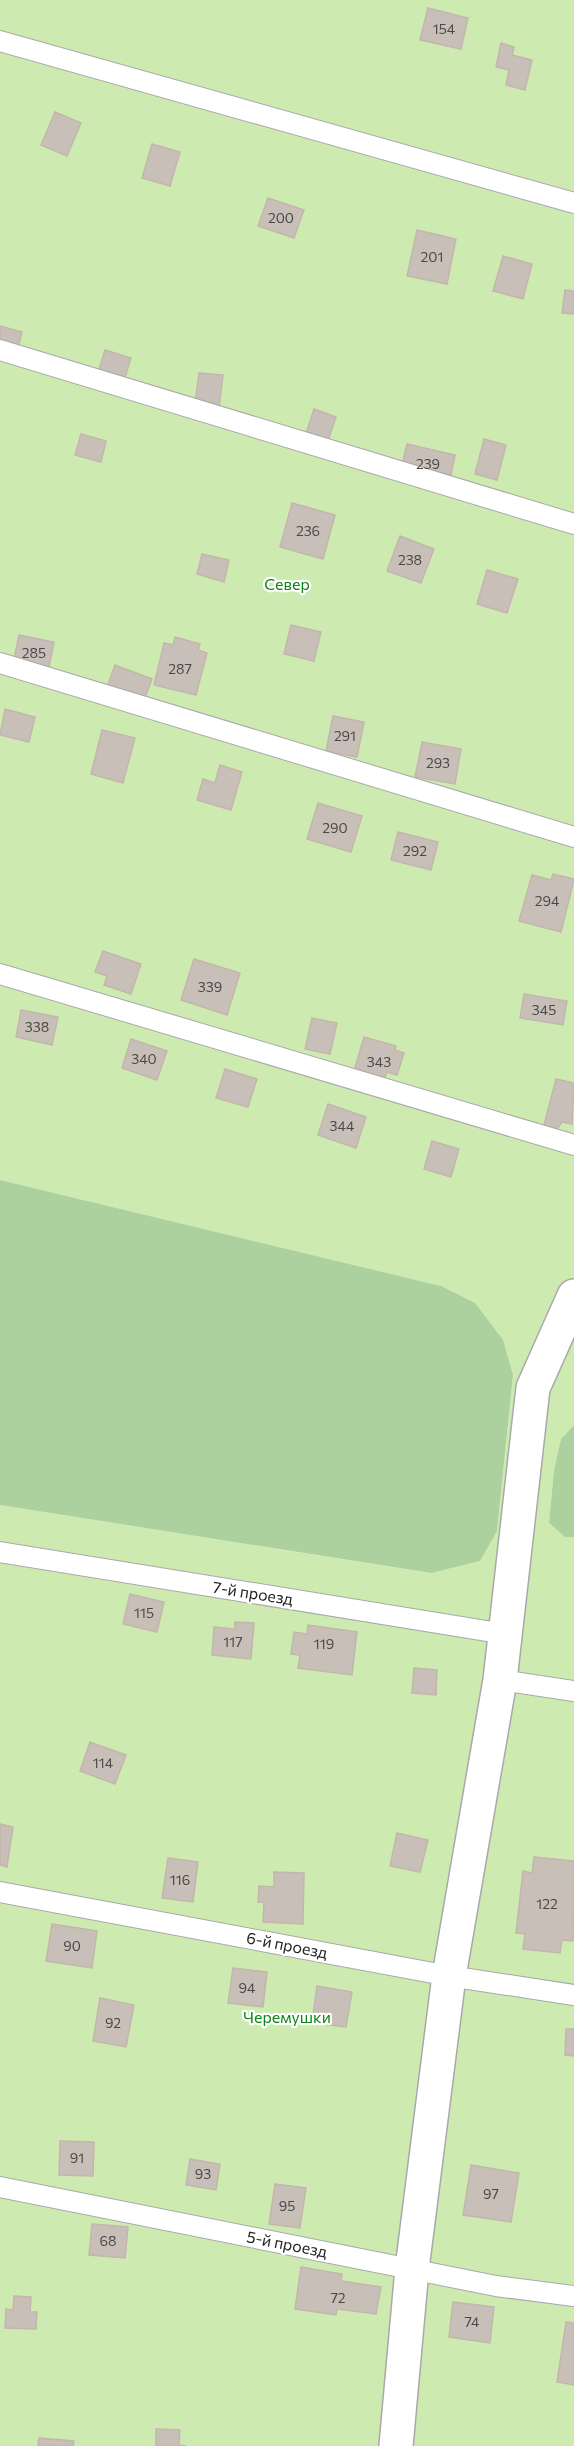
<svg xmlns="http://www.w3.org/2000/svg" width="574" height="2446" viewBox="0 0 574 2446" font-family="Commissioner,sans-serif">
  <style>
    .grass { fill: #cdebb0 }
    .forest { fill: #add19e }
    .building { fill: #c7bfb8; stroke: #c4b6ab; stroke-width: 1.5 }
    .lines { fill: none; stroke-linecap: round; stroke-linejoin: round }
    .lane-casing { stroke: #a9a9a9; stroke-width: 22 }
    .street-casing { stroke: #a9a9a9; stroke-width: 36 }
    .lane { stroke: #fff; stroke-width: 20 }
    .street { stroke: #fff; stroke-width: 33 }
    .labels { text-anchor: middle; stroke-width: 4.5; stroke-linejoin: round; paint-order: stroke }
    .number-label { font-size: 14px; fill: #4b4948 }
    .park-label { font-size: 16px; fill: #0c8416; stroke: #fff }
    .street-label { font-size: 16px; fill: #222; stroke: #fff }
  </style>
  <rect width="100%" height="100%" fill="#f2efe9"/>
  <path class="grass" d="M0,0H574V1425L561,1439L554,1470L549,1523L565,1537H574V2446H0V1505L430,1573L480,1561L497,1530L513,1375L441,1286L0,1180Z"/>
  <path class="forest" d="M0,1180L441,1286L475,1303L503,1340L513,1375L497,1531L480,1561L431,1573L0,1505Z
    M574,1425V1537H565L549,1523L554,1470L561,1439Z"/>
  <path class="building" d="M428,8L468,18L461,49L420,40Z
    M501,43L514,47L512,55L532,60L525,90L506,85L509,70L496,67Z
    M55,112L81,123L67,156L41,145Z
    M152,144L180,152L170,186L142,178Z
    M268,198L304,210L294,238L258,226Z
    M417,230L456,239L447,284L407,276Z
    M503,256L532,264L523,299L493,291Z
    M565,290L574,291V314L562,313Z
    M0,326L22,332L16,355L0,350Z
    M105,350L131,358L123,384L97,376Z
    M199,373L223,375L219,408L195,404Z
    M314,409L336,417L325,450L303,443Z
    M81,434L106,441L101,462L75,455Z
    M484,439L506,445L497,480L475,474Z
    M407,444L455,455L451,475L440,473L438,481L400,473Z
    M292,503L335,515L323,559L280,547Z
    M400,536L434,549L421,583L387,571Z
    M202,554L229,560L224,582L197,574Z
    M487,570L518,579L507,613L477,604Z
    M291,625L321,632L314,661L284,654Z
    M19,635L54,642L48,672L13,664Z
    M175,637L200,644L198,650L207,653L196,695L154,685L164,643L173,645Z
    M115,665L152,679L142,706L105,693Z
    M5,709L35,717L29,742L0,735Z
    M333,716L364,722L357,757L326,751Z
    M102,730L135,738L123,783L91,774Z
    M422,742L461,749L455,784L415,777Z
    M220,765L242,772L231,810L197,800L203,779L215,783Z
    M318,803L362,816L351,852L307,839Z
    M398,832L438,842L431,870L391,860Z
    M553,874L574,879L561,932L519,921L532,875L551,880Z
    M103,951L141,964L131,994L104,985L107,976L95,972Z
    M194,959L240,973L227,1015L181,1000Z
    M524,994L567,1001L563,1025L520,1018Z
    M21,1010L58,1017L52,1045L16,1037Z
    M312,1018L337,1023L330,1054L305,1049Z
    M364,1037L396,1046L395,1050L404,1053L397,1075L387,1072L384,1080L354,1071Z
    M131,1039L167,1051L157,1080L122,1068Z
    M225,1069L257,1079L248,1107L216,1098Z
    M556,1079L574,1083L572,1124L562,1122L557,1129L544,1125Z
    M328,1104L366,1117L356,1148L318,1135Z
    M432,1141L459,1149L451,1177L424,1169Z
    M130,1594L164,1602L157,1632L123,1624Z
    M235,1622L254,1623L251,1659L212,1655L214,1627L235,1629Z
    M308,1625L357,1632L352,1675L298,1668L300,1655L291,1654L294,1632L307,1634Z
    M414,1668L437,1670L436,1695L412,1693Z
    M90,1742L126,1755L115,1784L80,1771Z
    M0,1824L13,1827L7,1867L0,1865Z
    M397,1833L428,1840L420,1872L390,1866Z
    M534,1857L574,1861L573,1941L562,1940L560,1953L523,1949L525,1934L516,1933L523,1871L532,1873Z
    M168,1858L198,1862L193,1902L162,1898Z
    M274,1872L304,1873L303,1924L263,1922L264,1902H258L259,1886L274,1887Z
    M52,1924L97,1931L92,1968L46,1961Z
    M233,1968L267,1972L263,2007L228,2003Z
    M317,1986L352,1992L346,2027L312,2023Z
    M100,1998L134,2005L126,2047L93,2041Z
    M566,2029H574V2056L565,2055Z
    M60,2141L94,2142L93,2176L59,2175Z
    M190,2159L220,2164L216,2190L186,2185Z
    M471,2165L519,2173L511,2222L463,2215Z
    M275,2184L306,2188L300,2228L269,2224Z
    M92,2224L128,2227L125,2258L89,2255Z
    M301,2267L342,2274L341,2281L381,2287L376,2314L337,2309L336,2315L295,2309Z
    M14,2296L31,2297L30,2312H37L36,2329L5,2328L6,2309L13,2310Z
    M453,2302L494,2307L490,2343L449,2337Z
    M566,2322L574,2323V2385L557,2382Z
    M156,2429L180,2430L179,2445L186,2446H156Z
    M39,2438L74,2441L73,2446H38Z"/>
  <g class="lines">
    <g class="lane-casing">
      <path id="lane" d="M0,41L574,203
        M0,350L574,524
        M0,663L574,837
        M0,974L574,1145
        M0,1552L505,1634
        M500,1680L574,1691
        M0,1892L449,1976L574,1995
        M0,2187L496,2286L574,2296"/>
    </g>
    <g class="street-casing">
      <path id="street" d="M396,2446L412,2269L449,1976L500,1680L533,1388L574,1296"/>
    </g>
    <use href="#lane" class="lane"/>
    <use href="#street" class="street"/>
  </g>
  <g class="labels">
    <g class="number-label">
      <text x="444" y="34">154</text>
      <text x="281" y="223">200</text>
      <text x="432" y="262">201</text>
      <text x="428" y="469">239</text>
      <text x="308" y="536">236</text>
      <text x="410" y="565">238</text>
      <text x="34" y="658">285</text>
      <text x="180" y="674">287</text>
      <text x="345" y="741">291</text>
      <text x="438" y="768">293</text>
      <text x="335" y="833">290</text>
      <text x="415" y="856">292</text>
      <text x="547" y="906">294</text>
      <text x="210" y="992">339</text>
      <text x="544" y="1015">345</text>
      <text x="37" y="1032">338</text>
      <text x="144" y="1064">340</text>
      <text x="379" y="1067">343</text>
      <text x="342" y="1131">344</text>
      <text x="144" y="1618">115</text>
      <text x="233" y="1647">117</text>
      <text x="324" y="1649">119</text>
      <text x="103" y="1768">114</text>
      <text x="180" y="1885">116</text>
      <text x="547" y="1909">122</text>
      <text x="72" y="1951">90</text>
      <text x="247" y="1993">94</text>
      <text x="113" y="2028">92</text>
      <text x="77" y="2163">91</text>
      <text x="203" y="2179">93</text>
      <text x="491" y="2199">97</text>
      <text x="287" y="2211">95</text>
      <text x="108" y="2246">68</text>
      <text x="338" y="2303">72</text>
      <text x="472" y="2327">74</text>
    </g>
    <g class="park-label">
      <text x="287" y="590">Север</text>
      <text x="287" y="2023">Черемушки</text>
    </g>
    <g class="street-label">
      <text transform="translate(253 1593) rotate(9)" y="6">7-й проезд</text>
      <text transform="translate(287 1945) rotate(11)" y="6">6-й проезд</text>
      <text transform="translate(287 2244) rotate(11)" y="6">5-й проезд</text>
    </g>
  </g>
</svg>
